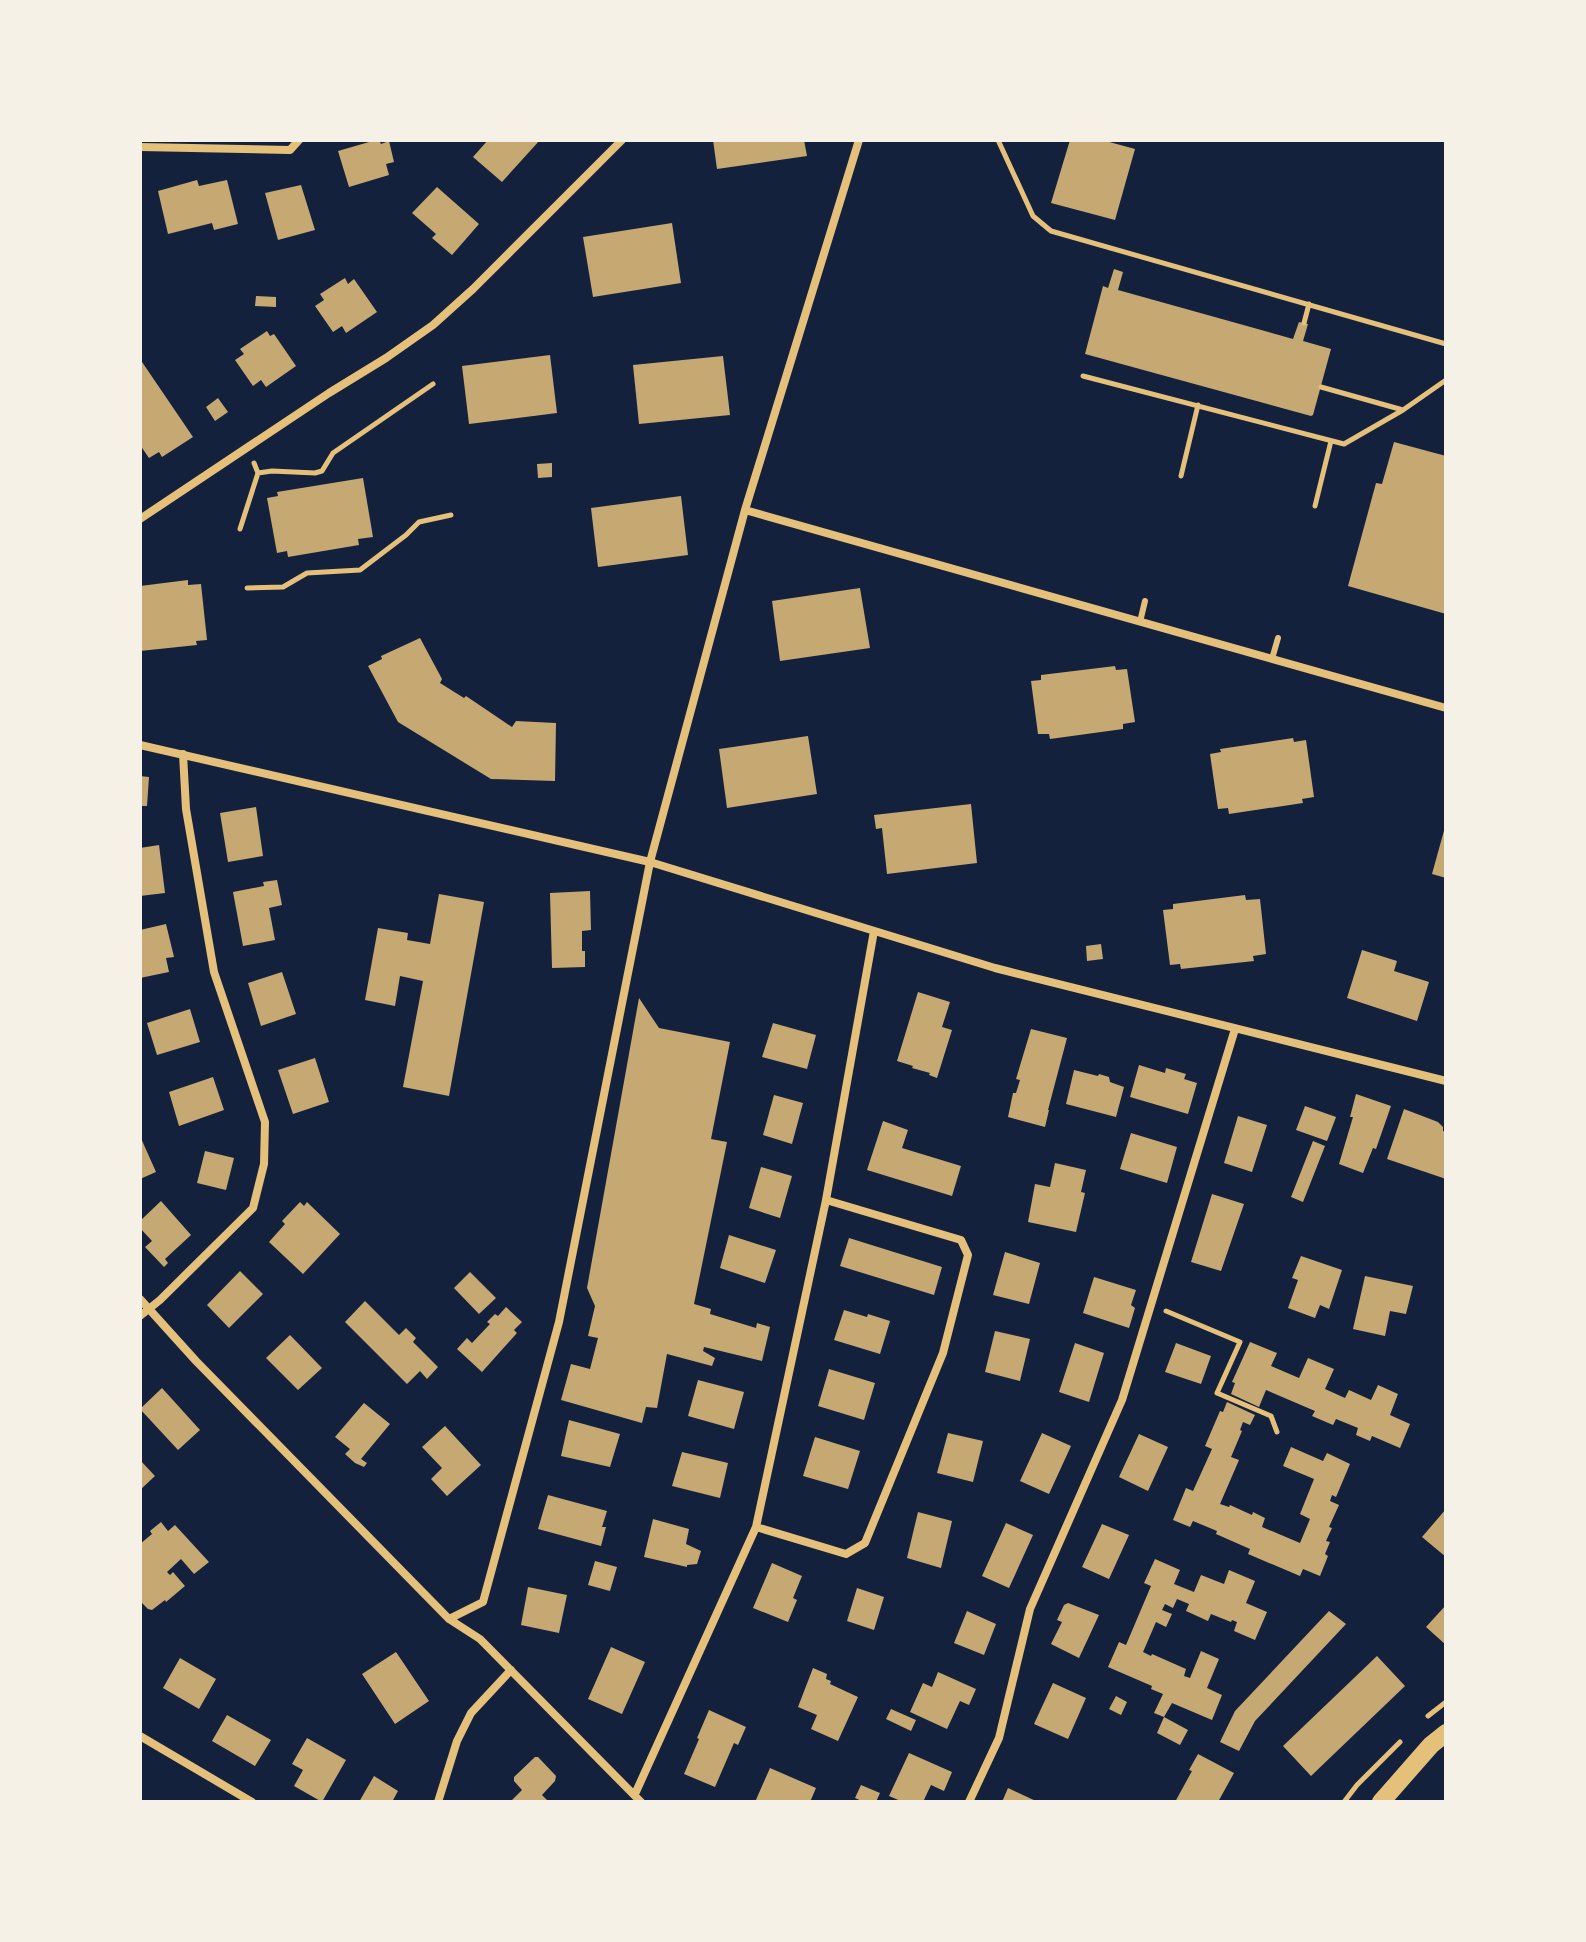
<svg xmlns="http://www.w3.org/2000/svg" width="1586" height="1942" viewBox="0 0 1586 1942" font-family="'Libre Baskerville',serif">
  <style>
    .building { fill: #c6a872 }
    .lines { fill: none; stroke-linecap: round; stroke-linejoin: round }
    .path { stroke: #e5c07b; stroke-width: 5 }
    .service { stroke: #e5c07b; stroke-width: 6 }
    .minor { stroke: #e5c07b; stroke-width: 8 }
    .primary { stroke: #e5c07b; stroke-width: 18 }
  </style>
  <rect width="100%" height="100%" fill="#14213d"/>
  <path class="building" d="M376,140H379L381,144L389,141L394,162L386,164L389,175L349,187L338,151Z
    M488,140H540L502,182L473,157Z
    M713,140H804L807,156L717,169Z
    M1070,140H1102L1135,149L1115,220L1051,203Z
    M197,180L199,186L227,180L238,224L214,230L212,223L168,234L158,191Z
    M301,185L315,230L278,240L265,193Z
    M437,187L479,224L452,255L432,238L436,234L412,213Z
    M672,223L681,283L593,297L583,237Z
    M1114,269L1123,272L1118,290L1293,339L1299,322L1308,324L1303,341L1331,349L1313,415L1311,416L1085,354L1103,286L1108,288Z
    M345,278L348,284L354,279L377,312L346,333L342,326L333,332L315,306L324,300L320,294Z
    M256,296L276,297V307L255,306Z
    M267,331L270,336L274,334L296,366L266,387L261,380L253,386L235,360L244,354L240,349Z
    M550,355L557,413L469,424L462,366Z
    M723,356L730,415L639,424L633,365Z
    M140,359L193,437L162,457L159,452L149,458L140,445Z
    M218,398L228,412L215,421L206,407Z
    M1394,442L1446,456V614L1348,586L1376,483L1382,484Z
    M552,463V477L538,478L537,464Z
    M363,478L373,537L358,539L359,545L288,557L287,551L277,553L267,498L278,496L277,492Z
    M681,496L688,555L598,567L591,508Z
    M188,580V585L201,584L207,640L196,641L197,645L140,651V586Z
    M860,588L870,648L780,661L772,601Z
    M420,638L442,679L440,683L464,698L466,696L512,727L516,721L556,723L555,781L491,779L398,722L368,666L382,659L381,656Z
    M1115,666L1116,670L1127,669L1135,722L1123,724V729L1050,739L1049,734H1038L1031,681L1041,680V675Z
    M808,736L817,794L727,808L719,749Z
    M1293,738L1294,742L1306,740L1314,797L1302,799L1303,803L1229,814L1228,808L1218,809L1210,754L1221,752L1220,749Z
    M140,776L149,777L147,806H140Z
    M971,804L977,863L887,874L882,828L876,829L874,815Z
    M256,807L263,856L228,862L220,813Z
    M1445,827H1446V878L1432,874Z
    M159,845L165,893L140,896V848Z
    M277,880L282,905L269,908L275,940L243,946L233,892L264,886L263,882Z
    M590,891L591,930L582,931V951H585V967L552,968L550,893Z
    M439,894L484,902L449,1096L403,1087L423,981L400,976L395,1006L365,1000L378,928L408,933L407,940L430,944Z
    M1245,895L1246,900L1260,899L1266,954L1253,956L1254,961L1181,969L1180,964L1170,965L1163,910L1173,909V904Z
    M166,924L174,957L166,958L169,972L140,978V930Z
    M1101,944L1103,959L1087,961L1086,946Z
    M1362,950L1397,961L1394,971L1429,982L1417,1021L1347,998Z
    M282,972L296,1014L261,1026L248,983Z
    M918,992L950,1002L942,1027L952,1030L937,1078L929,1075L930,1073L912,1068L913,1066L897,1061Z
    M639,998L659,1028L730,1042L711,1139L727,1142L694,1304L711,1309L710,1314L756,1328L757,1323L770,1327L762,1361L704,1347L703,1351L715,1358L712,1366L667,1354L657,1408L646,1407L642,1423L561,1400L571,1364L590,1369L598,1338L588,1336L595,1306L587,1288Z
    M190,1009L200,1042L157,1055L147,1023Z
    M773,1023L816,1035L807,1069L762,1057Z
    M1031,1029L1067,1038L1048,1110H1049L1045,1127L1008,1117L1013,1093H1016L1020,1080L1016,1079Z
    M315,1058L329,1102L293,1114L278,1070Z
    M1139,1065L1165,1073L1166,1068L1186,1074L1184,1079L1197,1083L1188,1114L1130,1097Z
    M1074,1070L1098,1076L1099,1074L1109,1077L1110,1082L1124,1087L1116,1117L1066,1104Z
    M213,1077L224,1110L179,1126L169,1092Z
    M1356,1094L1391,1106L1376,1149L1373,1148L1363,1173L1339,1164L1353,1117H1350Z
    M774,1095L803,1103L792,1144L763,1135Z
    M1305,1106L1336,1117L1327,1141L1296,1130Z
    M1404,1109L1438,1122L1443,1127V1131L1446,1132V1179L1387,1159Z
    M1238,1116L1267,1125L1252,1172L1224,1163Z
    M883,1121L908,1130L902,1148L961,1166L952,1196L867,1170Z
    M1131,1133L1177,1147L1167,1183L1120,1169Z
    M140,1136L156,1172L140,1179Z
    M1313,1141L1325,1146L1303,1202L1291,1197Z
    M205,1151L234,1158L226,1190L197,1183Z
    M1055,1163L1086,1170L1081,1192L1085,1193L1076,1232L1028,1222L1035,1184L1050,1187Z
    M761,1167L792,1176L780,1218L749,1208Z
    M1212,1194L1244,1204L1221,1271L1191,1262Z
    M161,1201L191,1235L165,1259L168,1263L164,1267L145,1247L152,1241L140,1228V1221Z
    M300,1202L304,1206L307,1202L340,1234L303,1274L269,1242L285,1224L282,1221Z
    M729,1235L776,1250L765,1283L720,1268Z
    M849,1238L942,1267L934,1295L840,1266Z
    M1005,1252L1040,1263L1029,1304L993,1295Z
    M1301,1256L1342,1270L1329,1309L1320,1305L1315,1318L1288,1308L1298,1280L1292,1278Z
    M240,1271L263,1294L229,1328L207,1305Z
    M470,1272L496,1298L479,1314L454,1288Z
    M1365,1276L1413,1286L1406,1314L1390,1311L1385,1336L1353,1329Z
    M1094,1277L1136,1290L1131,1305L1135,1308L1129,1328L1083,1313Z
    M365,1301L399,1335L406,1328L416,1338L413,1342L438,1367L427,1379L420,1371L407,1384L345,1322Z
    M506,1307L522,1322L514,1330L517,1333L482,1372L457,1349L467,1338L472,1343L490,1324L487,1322L495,1314L498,1316Z
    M844,1310L867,1317L868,1314L890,1321L880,1354L834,1340Z
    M995,1331L1030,1339L1020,1381L985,1372Z
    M290,1335L322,1368L298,1390L266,1358Z
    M1250,1342L1277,1353L1271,1366L1299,1378L1308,1358L1334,1369L1325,1389L1345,1398L1349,1390L1371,1400L1378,1385L1398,1394L1390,1415L1410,1424L1400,1448L1372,1436L1370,1441L1356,1435L1358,1428L1336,1419L1333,1425L1312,1416L1315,1411L1266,1390L1259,1407L1231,1394L1235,1383L1232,1382Z
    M1075,1343L1104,1353L1089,1402L1059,1392Z
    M1176,1343L1211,1356L1201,1384L1165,1372Z
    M829,1369L875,1383L864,1420L818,1406Z
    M698,1380L744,1392L734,1429L688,1416Z
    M162,1388L200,1430L178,1450L140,1409Z
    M1227,1402L1255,1415L1250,1425L1243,1422L1240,1430L1242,1431L1231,1457L1239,1460L1220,1504L1229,1507L1230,1505L1252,1515L1253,1512L1265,1518L1262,1527L1300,1543L1310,1519L1300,1514L1314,1479L1283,1466L1291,1447L1323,1461L1327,1453L1350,1464L1336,1497L1332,1495L1330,1501L1339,1505L1329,1527L1332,1528L1326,1541L1330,1542L1325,1554L1328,1556L1320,1576L1303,1569L1300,1576L1248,1554L1250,1549L1216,1534L1217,1531L1193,1521L1190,1527L1173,1520L1186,1488L1193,1491L1212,1449L1205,1446L1220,1411L1223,1412Z
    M364,1403L390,1424L361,1459L367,1463L364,1467L355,1463L345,1454L350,1449L335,1437Z
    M569,1420L620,1434L610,1467L561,1456Z
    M445,1426L481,1465L447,1496L431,1479L442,1468L422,1447Z
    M948,1433L983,1441L973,1482L937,1473Z
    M1042,1433L1071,1446L1049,1494L1020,1481Z
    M1139,1434L1168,1447L1148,1491L1119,1477Z
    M815,1437L860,1451L848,1489L803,1476Z
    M682,1452L728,1463L720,1498L672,1486Z
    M140,1460L155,1476L140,1490Z
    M548,1495L607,1511L602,1527H606L601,1546L538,1529Z
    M1446,1509V1557L1422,1537Z
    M918,1512L952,1521L941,1568L907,1558Z
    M653,1519L689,1529L686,1544L701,1551L697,1564L687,1565V1567L644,1557Z
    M161,1522L168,1531L175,1525L209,1562L194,1574L181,1559L167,1572L170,1575L173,1572L185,1586L166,1602L165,1600L152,1610L148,1609L140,1601V1544L152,1534L150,1531Z
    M1006,1523L1033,1535L1009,1588L982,1576Z
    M1102,1524L1129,1535L1109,1579L1082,1567Z
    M1155,1559L1180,1570L1174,1584L1194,1592L1201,1575L1224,1584L1229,1570L1255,1581L1246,1603L1267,1612L1255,1640L1234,1631L1237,1622L1232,1620L1231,1622L1211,1614L1208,1621L1186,1611L1189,1604L1177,1599L1173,1608L1165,1604L1162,1610L1172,1614L1166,1627L1156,1622L1143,1652L1151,1656L1152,1654L1186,1669L1184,1676L1190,1678L1201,1651L1219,1659L1207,1688L1222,1695L1212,1720L1172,1703L1164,1717L1188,1730L1180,1745L1157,1733L1164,1717L1154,1713L1163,1694L1151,1689L1152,1686L1108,1667L1119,1642L1126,1645L1151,1586L1144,1583Z
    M595,1561L617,1567L610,1591L588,1585Z
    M772,1563L802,1576L793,1598L797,1600L788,1622L753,1608Z
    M528,1587L567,1595L559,1633L521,1625Z
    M857,1588L884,1597L874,1630L847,1621Z
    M1068,1603L1099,1615L1079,1658L1051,1644L1062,1622L1057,1620L1064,1605Z
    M1446,1605V1645L1426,1627Z
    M967,1611L996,1624L984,1655L954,1643Z
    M1329,1611L1346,1624L1255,1721L1239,1751L1220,1742L1235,1711Z
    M611,1647L645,1662L622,1714L588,1699Z
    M396,1652L429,1701L395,1724L362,1674Z
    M1377,1656L1405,1686L1311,1776L1283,1746Z
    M180,1658L216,1679L199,1709L163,1688Z
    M813,1668L827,1674L826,1679L831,1681L830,1684L858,1697L838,1741L811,1729L817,1715L798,1707Z
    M938,1672L976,1689L969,1705L960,1701L947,1729L910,1712L923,1683L932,1687Z
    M1053,1683L1086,1698L1068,1739L1034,1724Z
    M1116,1696L1127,1702L1121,1715L1109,1709Z
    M891,1709L916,1720L911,1731L886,1719Z
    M709,1710L746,1727L738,1745L734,1743L715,1787L684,1774L699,1739L697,1738Z
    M227,1715L271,1740L255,1766L212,1741Z
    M307,1738L346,1760L322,1802L294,1786L303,1770L292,1764Z
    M909,1753L952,1772L944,1791L931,1785L923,1802H903L889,1796Z
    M1198,1754L1234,1773L1218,1802H1175L1192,1771L1189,1770Z
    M535,1757H538L556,1776L555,1781L542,1795L549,1802H510L522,1790L514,1781V1777Z
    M770,1768L816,1788L810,1802H755Z
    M374,1776L398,1791L392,1802H359Z
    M861,1785L880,1793L876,1802H864L855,1798Z
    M1008,1788L1038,1802H1002Z"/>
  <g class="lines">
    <path class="path" d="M998,140L1033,216L1051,231L1446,344
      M1304,323L1309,304
      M1083,376L1344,444L1403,410
      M1321,387L1403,410L1446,380
      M258,473L272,471L315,473L322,471L333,453L433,384
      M1181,476L1198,405
      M1315,506L1331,441
      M240,529L258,473L254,463
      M247,588L283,587L307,573L360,570L406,535L419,522L451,515
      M1166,1311L1240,1342L1217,1393L1271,1416L1277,1432
      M1428,1716L1446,1702
      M1344,1802L1357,1785L1400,1742"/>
    <path class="service" d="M1140,622L1145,601
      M1272,659L1278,638"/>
    <path class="minor" d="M140,147L290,150L299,140
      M745,510L1446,708
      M140,519L329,393L386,358L433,325L473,289L622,140
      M140,745L650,862L995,968L1446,1081
      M140,1299L196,1361L449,1619L480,1639L641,1802
      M140,1316L160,1300L253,1208L264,1164L265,1122L214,972L186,809L183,754
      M756,1527L846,1554L865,1543L943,1353L968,1255L961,1240L826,1200
      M449,1619L483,1602L559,1322L650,862L745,510L859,140
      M140,1736L252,1802
      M635,1794L756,1527L826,1200L874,931
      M438,1802L457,1741L471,1713L511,1670
      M969,1802L999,1738L1030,1609L1122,1400L1235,1029"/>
    <path class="primary" d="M1381,1802L1431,1745L1446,1733"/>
  </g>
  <rect width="1586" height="1942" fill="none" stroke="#f6f1e7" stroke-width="284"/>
</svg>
